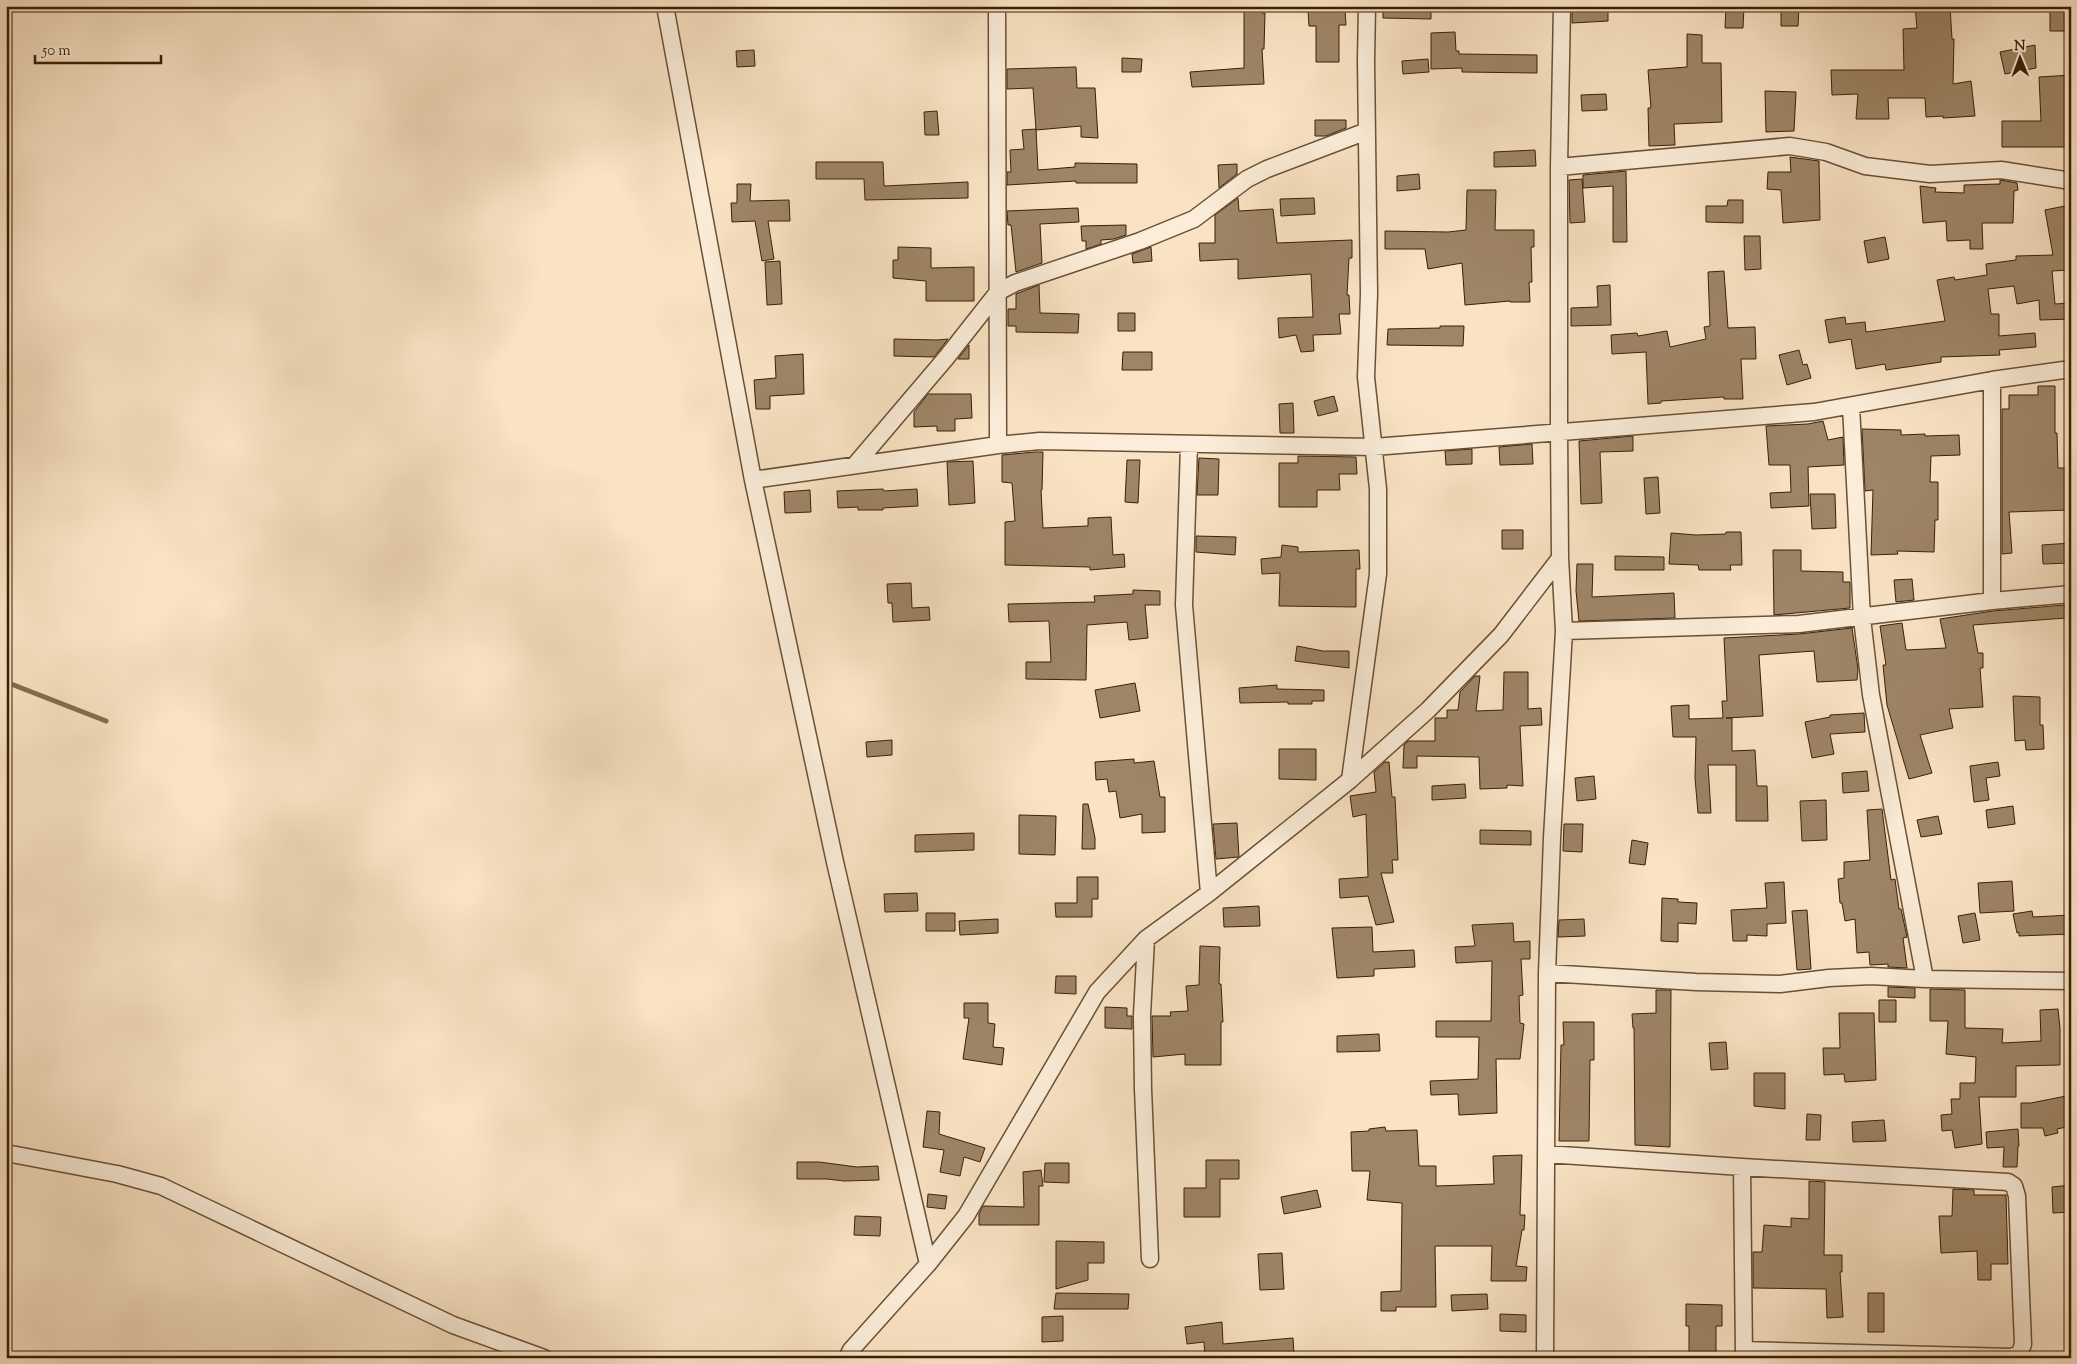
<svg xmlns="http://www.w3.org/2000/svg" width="2077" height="1364" viewBox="0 0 2077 1364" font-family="'Sorts Mill Goudy',serif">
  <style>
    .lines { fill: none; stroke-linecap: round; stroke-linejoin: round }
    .stream { stroke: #876c4f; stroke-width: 5 }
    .building { fill: #9e8567; stroke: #3c1f03 }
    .minor-casing { stroke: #6b5033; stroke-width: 19 }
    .minor { stroke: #fbedd9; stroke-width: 16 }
  </style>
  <rect width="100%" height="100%" fill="#f9e3c4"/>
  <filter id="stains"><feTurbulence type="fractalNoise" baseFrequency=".004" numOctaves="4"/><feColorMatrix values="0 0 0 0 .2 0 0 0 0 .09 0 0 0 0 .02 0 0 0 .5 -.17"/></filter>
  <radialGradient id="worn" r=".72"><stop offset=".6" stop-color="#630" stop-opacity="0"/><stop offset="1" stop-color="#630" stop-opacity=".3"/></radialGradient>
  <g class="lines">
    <path class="stream" d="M6,682L106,721"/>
  </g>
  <path class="building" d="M1244,6H1262V13H1265L1264,49H1262L1264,84L1192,87L1190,72L1244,68Z
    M1383,6H1431V19L1383,18Z
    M1572,6H1608V21L1572,23Z
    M1726,6H1744L1743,28H1725Z
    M1781,6H1799L1798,26H1781Z
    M1915,6H1950L1952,39H1954L1953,84L1971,81L1975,116L1943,118V116L1926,117L1925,98H1888L1889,119H1856L1858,94L1832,95L1831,70H1904L1903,29L1917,28Z
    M2050,6H2071V31H2050Z
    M1345,10L1346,25H1339V62H1316V26H1309L1308,11Z
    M1455,32L1456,51H1459V54L1537,55V73L1462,72V68L1431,69V33Z
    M1687,34L1702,35V63H1721L1722,122L1674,124L1675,145L1649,146L1648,108H1651L1648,70L1687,67Z
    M2035,45L2036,68L2005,74L2000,52Z
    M754,50L755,66L737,67L736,51Z
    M1122,58L1142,59L1141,72H1122Z
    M1428,59L1429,72L1403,74L1402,61Z
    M1076,67L1077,88H1095L1098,138L1081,137V126L1036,130L1033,88L1007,89V69Z
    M2071,75V147H2002V121H2041L2039,77Z
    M1765,91L1796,92L1794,131L1766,132Z
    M1606,94L1607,110L1582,111L1581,95Z
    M937,111L939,135H925L924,112Z
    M1315,120H1346V128L1326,136H1315Z
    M1036,129L1038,170L1075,167V163L1137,164V183H1076V181L1007,185V172H1011L1010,150L1024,149L1022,130Z
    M1535,150L1536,166L1494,167V152Z
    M1790,157L1819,161L1820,220L1783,223L1781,190L1767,189L1768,172H1791Z
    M816,162H883L884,186L968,182V198L865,200L864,179H816Z
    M1237,164V174L1219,188L1218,165Z
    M1626,171L1627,242H1613V186L1583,188V175Z
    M1419,174L1420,189L1397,191V176Z
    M1582,179L1585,222L1570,223L1569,180Z
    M2000,180L2017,183L2018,190L2014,191L2013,223H1982L1983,249H1970V240L1947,241L1946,221L1923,223L1920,186L1936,188L1935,192L1964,193V185L2000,184Z
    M737,184H751L750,201L789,200L790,221H768L774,259L762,261L755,221L732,222L731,203H737Z
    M1467,190H1496L1495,230H1534V247H1531L1532,282H1529L1530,302H1510V301L1465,305L1462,263L1428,269L1425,249H1385V231L1448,232L1466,230Z
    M1238,198L1239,211L1273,209L1277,243L1352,240V258H1349L1347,295H1349L1350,314H1339L1341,334L1313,335L1314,351L1301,352L1296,335L1279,338L1278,318L1313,317L1311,274L1238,279V259L1200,261L1199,243H1215V215Z
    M1314,198L1315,214L1281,216L1280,199Z
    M1728,200H1743V223L1706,222V206H1727Z
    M2065,206L2069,230L2067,231L2070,270L2052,271L2055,304L2071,303V319L2040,320L2039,300L2017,304L2014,286L1988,289L1991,314H1999V336L2035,333L2036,347L1999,350L2000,355L1941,357V362L1886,370L1885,364L1856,369L1851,339L1829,343L1825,320L1845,317L1846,324L1865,322L1866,332L1945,321L1937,280L1954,277L1955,280L1987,275L1986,264L2016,260V256L2053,255L2045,210Z
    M1078,208L1079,222L1040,224L1042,263L1016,272L1011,225H1008L1007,211Z
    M1126,225V235L1114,239L1101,240V244L1086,249V241H1082L1081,226Z
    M1744,236H1760L1761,269L1745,270Z
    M1885,237L1889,259L1868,263L1864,241Z
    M898,247L931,248V268L974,267V301H926V281L893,278V260H898Z
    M1151,247L1152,261L1133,263L1132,254Z
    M780,261L782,304L767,305L765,262Z
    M1724,271L1728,328L1755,327L1756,359H1741L1743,399H1724V397L1661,401V403L1648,404L1646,352L1612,354L1611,335L1637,333L1638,336L1667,331L1670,347L1706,339L1704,327L1710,326L1708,272Z
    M1039,285L1040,313L1079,314L1078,333L1016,332V326H1008V309H1016V294Z
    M1610,285L1611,325L1571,326V308L1598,307L1597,286Z
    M1118,313H1135V331H1118Z
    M1440,326H1464L1463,346L1387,345L1388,329L1440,328Z
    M894,339L937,340L948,339L934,357L894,356Z
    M969,345V359H958Z
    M1799,350L1803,365L1807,364L1811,378L1787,385L1779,355Z
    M1123,352H1152V370H1122Z
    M803,354L804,394L770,396V409H756L754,380L776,378L775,356Z
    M2038,386H2055V433H2057L2058,468H2071V510L2009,512L2012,553L2002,554V409H2009V395H2038Z
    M928,394H971L972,418L955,419V431H937V426L914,427V412Z
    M1334,396L1338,411L1318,416L1314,401Z
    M1293,403L1294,433H1280L1279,404Z
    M1823,421L1828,440L1843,437L1844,465L1808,467L1809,506L1771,508L1770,493L1791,492L1790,465H1769L1766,426L1808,424Z
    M1862,429L1901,430V435L1925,434V436L1959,435L1960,455L1931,456L1930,482H1938V520H1935L1934,552L1897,551L1898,554L1871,555L1873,490L1865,491Z
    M1633,436V451L1600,452L1602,503L1581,504L1579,441Z
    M1532,444L1533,464L1500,465L1499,447Z
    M1472,449V464L1446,465L1445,451Z
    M1035,452H1043L1042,490H1041L1043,528L1088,526V518L1111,517L1113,555L1124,554L1125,567L1090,570V567L1005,565V522L1015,521L1012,483L1002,482V455Z
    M1298,456L1356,457L1357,474H1339L1340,490H1317V507H1279V463H1298Z
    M1199,458L1219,459L1218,495H1197Z
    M1127,460H1140L1138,503L1125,502Z
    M973,461L975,503L949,505L947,462Z
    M1658,477L1660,513L1646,514L1644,478Z
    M883,489L884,491L917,489L918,506L883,508V510H858V507L838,508L837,491Z
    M810,490L811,512L785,513L784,492Z
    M1810,494H1835L1836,528L1812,529Z
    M1502,530H1523V549H1502Z
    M1726,532H1741L1742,565H1730L1731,570H1699L1698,565L1669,564L1671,533L1696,535L1726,534Z
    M1196,536L1236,537L1235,555L1196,552Z
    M2071,543V563L2043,564L2042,545Z
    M1282,545L1298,547V552L1359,550L1360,569H1356V607L1279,606L1280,573L1262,574L1261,559L1281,557Z
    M1773,550H1801V571L1843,572V582H1850V608L1774,615Z
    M1615,556L1664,557V570H1615Z
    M1577,564H1593L1592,597L1674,593L1675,618L1579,621L1576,591Z
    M1912,579L1914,600L1896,602L1894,580Z
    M911,583L912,608L929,607L930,620L893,622L892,603H888L887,584Z
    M1133,590L1160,591V605H1145L1148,638L1129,640L1127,622L1087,625L1086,680L1026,679V662H1051L1049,621L1009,622L1008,604L1095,602L1094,596L1133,594Z
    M2065,605L2066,618L1973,625L1978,653H1983V668H1980L1983,707L1949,709L1953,728L1920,735L1932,773L1909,779L1887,705L1883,665H1886L1880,626L1902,623L1906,650L1946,648L1940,619L1993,611Z
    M1852,628L1858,669L1857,680L1817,682L1814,651L1759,655L1763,716L1726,718H1732V751L1755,750L1757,786H1767L1768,821H1736V765H1708L1711,813H1698L1695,778L1696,737H1673L1671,706L1689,705V719L1723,718L1722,701H1727L1724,638L1799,634Z
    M1297,646L1323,651H1349V668L1295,661Z
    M1504,672H1528V709L1541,708L1542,725L1520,726L1523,786L1507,785V788L1480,789L1479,757L1417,756V768H1403L1404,745L1408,741H1435V718H1447V710H1458L1460,692L1475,676H1480L1476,711L1503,710Z
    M1135,683L1140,711L1100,718L1095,690Z
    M1277,685V689L1324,690V701H1312V704H1288V702L1240,703L1239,688Z
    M2013,696L2040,697V725H2043L2044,749L2026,750L2025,740L2015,741Z
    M1864,713L1865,732L1830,734L1834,754L1812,758L1805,722L1830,717V715Z
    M892,740V755L867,757L866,742Z
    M1279,749H1316V780L1279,779Z
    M1134,759V763L1154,761L1160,797H1165V832L1142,833V814L1120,818L1116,791L1109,792L1107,779L1096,780L1095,762Z
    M1385,762H1389L1392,797H1395L1398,860H1392L1393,873H1381L1394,922L1376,925L1368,896L1340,898L1339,879L1368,877L1366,814L1353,817L1350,796L1376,792L1374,772Z
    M1998,762L2000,776L1986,778L1989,800L1974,802L1970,766Z
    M1867,771L1869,791L1843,793L1842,773Z
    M1594,776L1596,799L1577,801L1575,778Z
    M1465,784L1466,798L1432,800V786Z
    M1826,800L1827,840L1802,841L1800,801Z
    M1083,804H1088L1095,838V849H1082Z
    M2013,806L2015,824L1988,828L1986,810Z
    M1882,809L1891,880L1895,879L1899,909H1901L1907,937L1903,938L1907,968L1888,967V964L1870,965L1869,952L1857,953L1855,919L1845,921L1842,903H1840L1838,879L1844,878V862L1870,860L1867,810Z
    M1019,815L1056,816L1055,855L1019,854Z
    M1938,816L1942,834L1921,837L1917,820Z
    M1237,823L1239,857L1216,859L1213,824Z
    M1564,824H1583L1582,852L1563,851Z
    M1480,830L1531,831V845L1480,844Z
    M974,833V850L915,852V835Z
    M1632,840L1648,843L1645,865L1629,863Z
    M1077,877H1098V899H1092V917H1056L1055,903H1077Z
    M2012,881L2014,911L1980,913L1978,883Z
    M1784,882L1786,923L1767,924V936L1747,935V941H1733L1731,910L1767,908L1765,883Z
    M917,893L918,911L885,912L884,894Z
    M1662,898L1678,899V902L1697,903L1696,924L1678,923V942L1661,941Z
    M1259,906L1260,926L1224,927L1223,908Z
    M1807,910L1811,969L1797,970L1792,911Z
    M2032,911L2033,917L2071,915V934L2019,936V932L2017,933L2013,914Z
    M926,913H955V931H926Z
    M1975,913L1980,940L1963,943L1958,916Z
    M998,919V933L960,935L959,921Z
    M1584,919L1585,936L1558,937L1559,920Z
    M1513,923L1514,942L1530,941V959H1521L1523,995L1519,996L1520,1023L1524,1024L1520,1059H1496L1497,1113L1459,1115L1458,1094L1431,1095L1430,1081L1478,1079L1479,1037H1436V1021H1491L1492,961L1456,963L1455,947L1475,946L1472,925Z
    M1372,927L1373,952L1414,950L1415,967L1374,969V976L1337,978L1332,928Z
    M1200,946L1220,947L1219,984H1221L1223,1022H1221V1065H1185V1054L1153,1057L1152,1016H1171L1170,1012L1188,1011L1186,986L1199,985Z
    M1056,976H1076V994L1055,993Z
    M1888,987L1915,988V998L1888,997Z
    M1930,989L1965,990V1028L2003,1029L2002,1043L2041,1041L2040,1010L2058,1009L2060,1028V1065L2016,1066V1097H1979L1982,1144L1955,1148L1952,1130L1942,1131L1941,1115L1952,1114L1951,1099H1960V1083H1975L1976,1057L1946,1054L1948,1021H1930Z
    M1656,990H1671L1670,1147L1635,1145L1634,1028H1633L1632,1014L1656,1013Z
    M1879,1000H1896V1022H1879Z
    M964,1003H988V1023L995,1024L993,1047L1004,1048L1002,1065L963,1059L969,1018H964Z
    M1105,1007L1127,1008V1016H1132V1029L1105,1028Z
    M1839,1013H1874L1876,1080L1845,1082L1844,1074L1824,1075L1823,1048H1840Z
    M1563,1022H1594V1060H1590L1589,1141H1559L1561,1045H1564Z
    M1379,1034L1380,1051L1337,1052V1036Z
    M1726,1042L1728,1069L1711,1070L1709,1043Z
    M1754,1073H1785V1109L1754,1106Z
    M2066,1096V1099L2069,1098L2071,1110V1126L2057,1129L2058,1133L2045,1136L2043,1128H2021V1103H2031Z
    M927,1111L940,1112L939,1134L985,1148L980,1162L964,1157L960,1176L940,1172L944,1150L923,1147Z
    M1807,1114L1821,1115L1820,1140H1806Z
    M1884,1120L1886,1141L1853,1142L1852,1122Z
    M1385,1127L1386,1131L1417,1130L1419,1166H1436V1186L1494,1184L1493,1156L1522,1155L1520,1215H1525L1524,1230H1522L1516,1266L1527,1267L1526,1281H1491L1492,1246H1435L1436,1307H1396V1311H1381V1292L1401,1291L1402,1203L1367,1200L1370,1171H1352L1351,1132L1369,1131V1129Z
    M2018,1129L2019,1146H2018L2017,1167H2003L2004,1147L1987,1148L1986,1132Z
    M1206,1160H1239V1179H1220V1217H1184V1188H1206Z
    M797,1162H819L857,1167L878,1166L879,1180L844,1181L827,1179H797Z
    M1045,1163H1069V1183L1044,1182Z
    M1041,1170L1043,1186H1039V1225H979V1214L983,1206L1024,1207L1023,1172Z
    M1809,1181L1825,1182L1824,1255H1842V1272H1840L1843,1317L1827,1318L1826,1289L1753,1288V1252H1762L1764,1225L1791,1227V1218L1809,1219Z
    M2071,1185V1212L2053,1213L2052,1187Z
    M1953,1189L1974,1190V1195H2006L2008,1264H1991V1280H1978L1977,1251L1941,1253L1939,1216H1952Z
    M1317,1190L1321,1207L1284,1214L1281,1197Z
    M928,1194L947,1196L945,1209L927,1207Z
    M855,1216L881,1217L880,1236L854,1235Z
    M1056,1241L1104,1242V1263H1088V1280L1056,1289Z
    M1282,1253L1284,1289L1260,1290L1258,1254Z
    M1056,1293L1129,1294L1128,1309H1054Z
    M1868,1293H1884V1332H1868Z
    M1487,1294L1488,1309L1452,1311L1451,1295Z
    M1686,1304L1722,1305V1326H1716V1358H1689V1326H1686Z
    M1500,1314L1526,1315V1332L1500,1331Z
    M1063,1316V1341L1042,1342V1317Z
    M1222,1322L1223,1344L1293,1338L1294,1355L1205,1358L1204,1342L1187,1344L1185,1327Z"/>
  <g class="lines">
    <g class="minor-casing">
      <path id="minor" d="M665,6L753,480L835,862L928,1264
        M997,6L998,445
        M1559,167L1790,146L1826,152L1865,166L1930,174L2001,170L2071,181
        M1992,380V601
        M1851,406L1862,618L1871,695L1925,979
        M1189,445L1184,605L1209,893
        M855,465L946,358L998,292L1015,283L1140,241L1194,219L1247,179L1267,169L1367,131
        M753,480L998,445L1040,441L1374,447L1814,412L1992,380L2071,369
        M1564,631L1799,624L1992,601L2071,594
        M1350,780L1378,574V489L1366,377L1369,294L1366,61L1367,6
        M1146,939L1142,1015L1143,1089L1150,1259
        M1547,973L1696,982L1780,984L1829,978L1871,976L1925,979L2071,981
        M6,1153L117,1174L161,1186L453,1325L544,1358
        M1546,1154L1742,1167L2008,1182L2014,1186L2017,1196L2023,1344L2020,1353L2012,1357L1744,1350
        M1742,1167L1744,1358
        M847,1358L851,1350L928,1264L966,1216L1097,992L1146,939L1209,893L1350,780L1428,710L1501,635L1560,558
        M1545,1358L1547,973L1552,838L1564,631L1560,558L1559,431V167L1562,6"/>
    </g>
    <use href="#minor" class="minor"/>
  </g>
  <rect width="2077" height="1364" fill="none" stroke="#f9e3c4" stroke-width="25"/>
  <rect x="8" y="8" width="2062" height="1349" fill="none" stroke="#3c1f03" stroke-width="2.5"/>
  <rect x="12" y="12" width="2052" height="1339" fill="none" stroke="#3c1f03"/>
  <g transform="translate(2020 58) rotate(359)" stroke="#fbedd9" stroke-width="4" paint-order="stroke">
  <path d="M0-4L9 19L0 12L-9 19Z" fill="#3c1f03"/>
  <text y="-8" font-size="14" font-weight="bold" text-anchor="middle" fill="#3c1f03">N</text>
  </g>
  <path d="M35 55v8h126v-8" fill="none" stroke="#3c1f03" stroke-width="2.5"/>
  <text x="42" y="55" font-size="15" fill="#3c1f03" stroke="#fbedd9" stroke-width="4" paint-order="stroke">50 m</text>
  <rect width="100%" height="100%" filter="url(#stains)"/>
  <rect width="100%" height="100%" fill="url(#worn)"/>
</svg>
